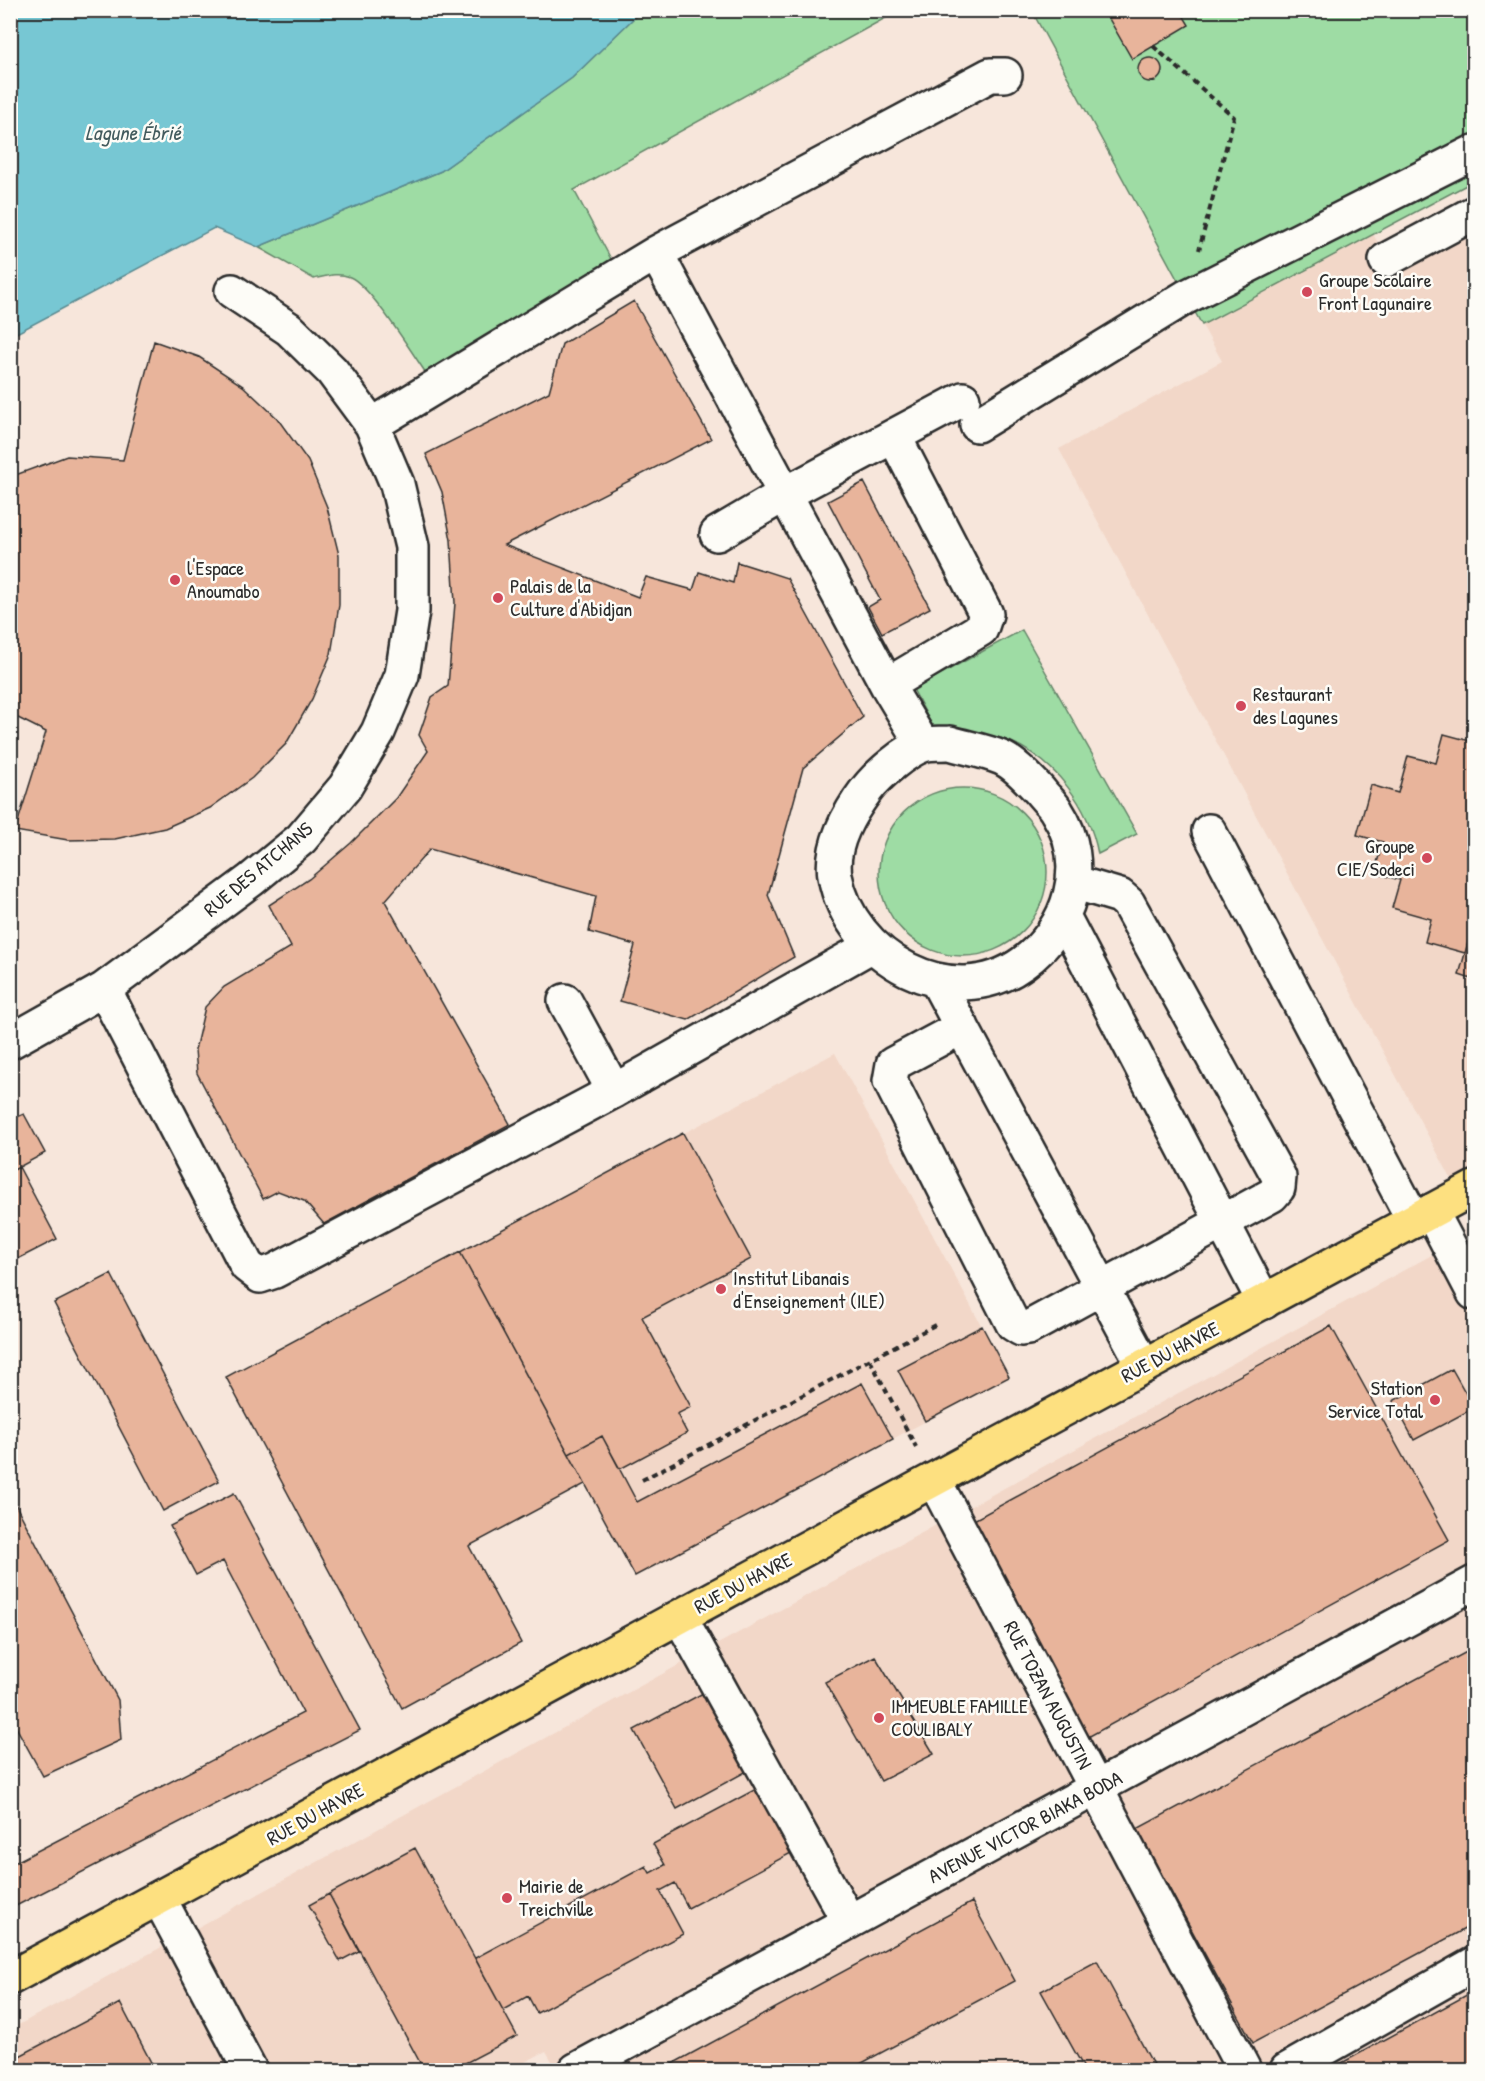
<svg xmlns="http://www.w3.org/2000/svg" width="1485" height="2081" viewBox="0 0 1485 2081" font-family="'Patrick Hand',sans-serif">
  <style>
    .built { fill: #f2d7c8 }
    .green { fill: #9edca4; stroke: #648468; stroke-width: 1.5 }
    .water { fill: #77c7d3; stroke: #598990; stroke-width: 1.5 }
    .building { fill: #e8b49b; stroke: #2b2b2b; stroke-width: 1.5 }
    .lines { fill: none; stroke-linecap: round; stroke-linejoin: round }
    .minor-casing { stroke: #2b2b2b; stroke-width: 38 }
    .major-casing { stroke: #2b2b2b; stroke-width: 38 }
    .path { stroke: #2b2b2b; stroke-width: 4; stroke-dasharray: 6 4.5; stroke-linecap: butt }
    .minor { stroke: #fdfcf7; stroke-width: 33 }
    .major { stroke: #fde080; stroke-width: 33 }
    .poi-dot { fill: #d1495b; stroke: #fdfcf7; stroke-width: 2 }
    .labels { text-anchor: middle; stroke-width: 5; stroke-linejoin: round; paint-order: stroke }
    .poi-label { font-size: 20px; fill: #2b2b2b; stroke: #fdfcf7; text-anchor: start }
    .street-label { font-size: 20px; fill: #2b2b2b; stroke: #fdfcf7 }
    .water-label { font-size: 21px; font-style: italic; fill: #425a5d; stroke: #fdfcf7 }
  </style>
  <rect width="100%" height="100%" fill="#f7e6db"/>
  <filter id="ink" filterUnits="userSpaceOnUse"><feTurbulence type="fractalNoise" baseFrequency=".0167" numOctaves="2"/><feDisplacementMap in="SourceGraphic" scale="12" xChannelSelector="R" yChannelSelector="G"/><feConvolveMatrix kernelMatrix="1 2 1 2 8 2 1 2 1" color-interpolation-filters="sRGB"/></filter>
  <g filter="url(#ink)">
    <path class="built" d="M1474,227V1221L1059,449L1222,361L1202,325L1373,234L1393,270Z
      M835,1053L1009,1377L635,1576L460,1252Z
      M1474,1232V2070H557L546,2051L510,2070H11V2029L688,1660L847,1887L716,1645Z"/>
    <path class="green" d="M641,11H898L574,190L612,261L428,376C414,356 370,285 350,277C337,272 327,276 314,279L258,247L441,171L572,78Z
      M1032,11H1474V181L1202,325Z
      M1022,630L1137,834L1098,854C1089,806 1055,760 1009,741C987,732 958,732 935,731L913,689Z
      M879 872a84 84 0 1 1 168 0a84 84 0 1 1-168 0Z"/>
    <path class="water" d="M11,10H641V11L572,78L441,171L258,247L214,228L11,336Z"/>
    <path class="building" d="M1104,10H1180L1189,25L1132,59Z
      M1138 70a12 12 0 1 1 24 0a12 12 0 1 1-24 0Z
      M634,301L711,439L504,545L638,597L646,577L693,590L699,572L733,583L737,562L787,578L863,717L803,768L768,895L794,957L688,1020L620,1001L635,945L589,932L596,896L430,849L385,901L510,1124L324,1224L304,1201L278,1191L263,1199L197,1073L195,1050L205,1007L224,987L291,947L269,905L309,879L351,843L396,798L428,751L419,735L432,697L448,686L455,603L451,540L442,492L426,454L549,392L562,344Z
      M154,341L199,357L243,386L277,418L308,461L327,507L339,555V605L331,654L312,699L286,744L252,778L210,808L165,828L115,839L68,840L15,831L46,732L10,714V477L67,456L123,460Z
      M864,482L930,608L882,633L868,607L880,600L828,501Z
      M1444,734L1474,742V921L1465,953L1425,942L1431,919L1392,908L1400,880L1374,873L1383,842L1357,835L1371,785L1398,793L1408,756L1436,763Z
      M1474,921V980L1459,975Z
      M24,1114L45,1153L10,1172V1120Z
      M683,1133L751,1259L642,1317L691,1407L677,1414L687,1433L620,1469L602,1436L569,1454L460,1252Z
      M19,1167L57,1239L10,1263V1172Z
      M460,1252L585,1484L469,1546L521,1643L402,1708L226,1377Z
      M111,1274L219,1481L163,1511L54,1303Z
      M982,1326L1009,1377L925,1421L898,1370Z
      M1331,1326L1449,1540L1088,1737L970,1522Z
      M1452,1369L1474,1408L1414,1440L1393,1401Z
      M862,1383L893,1439L635,1576L569,1454L602,1436L637,1502Z
      M234,1493L360,1730L10,1909V1865L303,1713L223,1561L196,1575L170,1526Z
      M10,1494L118,1700L121,1740L43,1776L10,1716Z
      M1474,1648V1924L1253,2043L1137,1829Z
      M875,1656L934,1754L881,1781L825,1682Z
      M705,1692L749,1770L677,1809L634,1730Z
      M758,1788L793,1852L688,1908L675,1883L660,1891L683,1934L537,2013L528,1996L503,2010L475,1958L646,1866L650,1873L665,1865L653,1844Z
      M415,1848L517,2036L452,2070H424L329,1894Z
      M329,1894L359,1951L340,1961L309,1905Z
      M972,1902L1015,1981L849,2070H661Z
      M1097,1961L1156,2070H1085L1041,1991Z
      M1474,1991V2070H1329Z
      M120,2003L155,2070H10V2061Z"/>
    <g class="lines">
      <g class="minor-casing">
        <path id="minor" d="M656,253L887,685L923,745
          M1386,260L1474,213
          M372,425L656,253L990,75H1005
          M977,425L1186,297L1474,152
          M717,534L785,494L963,399
          M887,685L981,629L986,614L894,436
          M950,743C967,748 986,751 1002,758C1015,764 1030,780 1040,791C1045,798 1053,804 1057,812C1091,864 1070,929 1023,963C952,1015 850,958 835,876C830,845 849,813 867,789C878,775 905,751 923,745C931,742 942,744 950,743Z
          M1209,831L1414,1221
          M1064,918L1264,1302
          M938,983L1144,1366
          M104,989L247,1266L260,1276L275,1271L614,1091L871,946
          M565,1001L614,1091
          M962,1027L893,1064L890,1081L1013,1324L1021,1329L1028,1328L1272,1195L1278,1188L1279,1177L1128,903L1120,896L1073,882
          M10,1042L104,989L251,880L301,839L345,787L378,732L402,675L412,611V547L397,484L372,425L332,371L289,329L232,291
          M1431,1211L1474,1293
          M934,1480L1244,2070
          M680,1617L849,1922
          M159,1898L250,2070
          M576,2070L1474,1583
          M1287,2070L1474,1964"/>
      </g>
      <g class="major-casing">
        <path id="major" d="M10,1978L1474,1188"/>
      </g>
      <path class="path" d="M1153,46L1234,117L1199,250
        M870,1360L916,1447
        M642,1480L935,1325"/>
      <use href="#minor" class="minor"/>
      <use href="#major" class="major"/>
    </g>
  </g>
  <g class="poi-dot">
    <circle cx="1307" cy="292" r="6"/>
    <circle cx="175" cy="580" r="6"/>
    <circle cx="498" cy="598" r="6"/>
    <circle cx="1241" cy="706" r="6"/>
    <circle cx="1427" cy="858" r="6"/>
    <circle cx="721" cy="1289" r="6"/>
    <circle cx="1435" cy="1400" r="6"/>
    <circle cx="879" cy="1718" r="6"/>
    <circle cx="507" cy="1898" r="6"/>
  </g>
  <g class="labels">
    <g class="poi-label">
      <text x="1319" y="287">Groupe Scolaire<tspan x="1319" dy="23">Front Lagunaire</tspan></text>
      <text x="187" y="575">l'Espace<tspan x="187" dy="23">Anoumabo</tspan></text>
      <text x="510" y="593">Palais de la<tspan x="510" dy="23">Culture d'Abidjan</tspan></text>
      <text x="1253" y="701">Restaurant<tspan x="1253" dy="23">des Lagunes</tspan></text>
      <text x="1415" y="853" text-anchor="end">Groupe<tspan x="1415" dy="23">CIE/Sodeci</tspan></text>
      <text x="733" y="1285">Institut Libanais<tspan x="733" dy="23">d'Enseignement (ILE)</tspan></text>
      <text x="1423" y="1395" text-anchor="end">Station<tspan x="1423" dy="23">Service Total</tspan></text>
      <text x="891" y="1713">IMMEUBLE FAMILLE<tspan x="891" dy="23">COULIBALY</tspan></text>
      <text x="519" y="1893">Mairie de<tspan x="519" dy="23">Treichville</tspan></text>
    </g>
    <g class="street-label">
      <text transform="translate(258 869) rotate(-40)" y="7">RUE DES ATCHANS</text>
      <text transform="translate(1170 1352) rotate(-28)" y="7">RUE DU HAVRE</text>
      <text transform="translate(743 1583) rotate(-28)" y="7">RUE DU HAVRE</text>
      <text transform="translate(1048 1695) rotate(62)" y="7">RUE TOZAN AUGUSTIN</text>
      <text transform="translate(315 1814) rotate(-29)" y="7">RUE DU HAVRE</text>
      <text transform="translate(1025 1827) rotate(-28)" y="7">AVENUE VICTOR BIAKA BODA</text>
    </g>
    <g class="water-label">
      <text x="133" y="140">Lagune Ébrié</text>
    </g>
  </g>
  <rect width="1485" height="2081" fill="none" stroke="#fdfcf7" stroke-width="36"/>
  <rect x="18" y="18" width="1449" height="2045" fill="none" stroke="#2b2b2b" stroke-width="2" filter="url(#ink)"/>
</svg>
